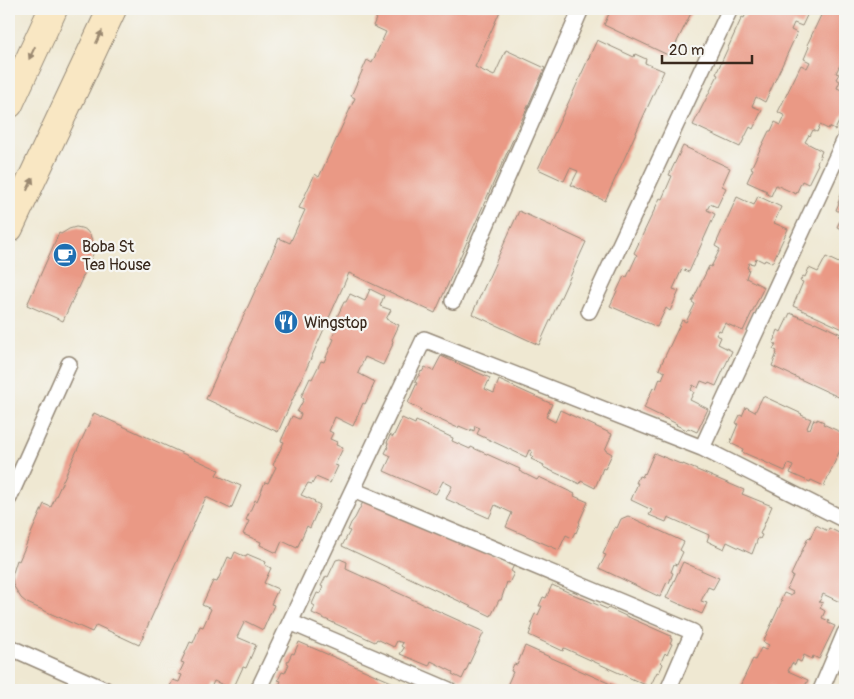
<svg xmlns="http://www.w3.org/2000/svg" width="854" height="699" viewBox="0 0 854 699" font-family="Pangolin,sans-serif">
  <style>
    .building { fill: #ea9985 }
    .lines { fill: none; stroke-linecap: round; stroke-linejoin: round }
    .lane-casing { stroke: #958978; stroke-width: 18 }
    .secondary-casing { stroke: #958978; stroke-width: 30 }
    .lane { stroke: #fff; stroke-width: 15 }
    .secondary { stroke: #f9e7c3; stroke-width: 28 }
    .oneway { fill: #9a8870 }
    .labels { text-anchor: middle; stroke-width: 4.5; stroke-linejoin: round; paint-order: stroke }
    .poi-label { font-size: 16px; fill: #3b2a1e; stroke: #f6f6f2; text-anchor: start }
  </style>
  <rect width="100%" height="100%" fill="#f6f6f2"/>
  <filter id="ink" filterUnits="userSpaceOnUse"><feTurbulence type="fractalNoise" baseFrequency=".02" numOctaves="2"/><feDisplacementMap in="SourceGraphic" scale="10" xChannelSelector="R" yChannelSelector="G"/><feConvolveMatrix kernelMatrix="1 2 1 2 8 2 1 2 1" color-interpolation-filters="sRGB"/></filter>
  <filter id="wash" filterUnits="userSpaceOnUse"><feTurbulence type="fractalNoise" baseFrequency=".0096" numOctaves="4" result="noise"/><feDisplacementMap in="SourceGraphic" scale="20" xChannelSelector="R" yChannelSelector="G"/><feGaussianBlur stdDeviation="1.12" result="paint"/><feColorMatrix in="noise" values="0 0 0 0 0 0 0 0 0 0 0 0 0 0 0 0 0 1.4 0 .05"/><feComposite in="paint" operator="in"/></filter>
  <g filter="url(#wash)">
    <rect width="100%" height="100%" fill="#efe8d2"/>
    <g id="blocks">
      <path class="building" d="M380,9H501L475,67L494,76L506,50L545,68L435,313L349,273L278,432L206,399L279,238L290,243L305,210L299,208L315,174L319,177L355,98L351,96L367,60L372,63L386,32L373,26Z
        M611,9H693L670,56L604,25Z
        M748,9H810L802,26L794,23L791,30L797,33L765,102L756,97L752,106L762,110L753,129L750,127L740,147L693,125L718,75L716,74L742,17L744,18Z
        M824,9H845V67L840,65L836,73L839,74L836,79L840,81L837,88L844,91V92L845,93V109L835,130L829,127L828,129L820,125L817,132L813,130L810,136L809,135L805,142L822,151L817,163L818,164L808,184L802,181L796,194L776,185L771,196L766,193L767,191L747,182L753,169L751,168L769,131H771L775,122L781,125L785,116L778,112L801,65L807,68L810,62L804,59L809,47L807,45Z
        M597,40L634,57L635,54L646,59L645,63L664,71L605,201L571,185L578,171L570,168L564,181L538,169Z
        M683,146L730,168L722,186L726,188L717,207L710,204L707,210L715,214L689,272L682,269L673,289L679,291L670,311L666,308L657,327L610,306L624,276L627,277L637,255L634,253L660,198L662,199L672,176L669,175Z
        M842,191L845,192V231L837,227L843,214L836,210L839,203H838L840,198L839,197Z
        M758,196L781,207L774,223L788,229L772,263L765,260L764,262L756,258L754,264L749,263L747,268L749,269L746,278L764,287L743,331L725,323L721,331L719,330L716,335L721,337L718,344L732,351L716,386L709,383V384L701,381L698,388L693,385L691,390L694,392L690,400L708,409L697,432L688,428L687,430L676,425L677,424L644,408L653,388L656,389L660,378L662,379L665,372L659,369L682,320L686,322L695,304L692,302L709,266L711,267L720,249L715,246L737,197L754,205Z
        M519,211L586,242L539,345L472,314Z
        M76,227L81,228L86,230L90,235L93,243L92,248L90,251L94,252L63,321L27,305L59,233L61,234L69,229Z
        M826,257L845,266V330L793,306L803,282L800,281L803,276L805,277L809,268L818,272Z
        M370,289L384,296L380,306L391,310L386,319L399,325L392,340L393,341L392,344H393L383,365L365,357L358,373L375,382L365,404L363,403L353,426L335,417L329,431L333,433L330,439L337,442L336,445L343,448L335,465L338,466L330,483L316,477L312,484L308,483L301,495L315,501L314,502L320,505L310,528L307,526L297,548L282,541L277,553L260,545L261,542L243,534L249,521L246,520L255,500L257,501L265,482L268,483L276,467L273,465L284,442L281,441L292,416L299,419L301,414L297,412L304,399L301,397L310,378L312,379L321,361L324,362L334,339L332,338L340,321L336,319L344,302H346L350,294L365,301Z
        M790,313L814,323L815,322L841,334L839,336L845,338V400L772,366L777,353H776L777,351L773,349L776,344L773,343L776,338H775L778,330L781,332Z
        M441,356L490,378L485,389L494,393L499,380L552,404L546,417L555,422L560,410L612,434L605,450L612,454L605,469L603,468L595,488L581,481L580,484L543,467L544,465L531,459L533,457L530,455L532,451L529,450L526,457L477,434L480,428L475,426L474,431L471,429V431L459,426L458,428L420,411L421,409L408,403L417,383L415,382L418,376H419L421,371L422,372L425,367L433,371Z
        M763,396L802,414L801,415L811,419L807,428L810,429L814,419L817,421V419L824,422L823,424L845,434V439L824,486L811,480L810,482L790,473L793,466L788,464L785,471L742,452L743,449L730,443L738,424L736,423L740,415L742,416L746,407L755,412Z
        M94,413L219,470L216,475L241,486L231,509L206,497L139,645L96,625L92,632L27,603L21,598L13,585L12,576L17,560L19,561L44,504L51,507Z
        M402,418L415,424L416,421L453,438L452,441L470,449L471,447L520,469L519,471L537,480L539,477L575,494L574,496L588,502L579,522L580,523L576,533L575,532L572,538L566,535L559,550L506,527L512,513L495,505L489,518L446,499L452,486L443,481L436,494L384,471L391,456L385,453L388,447L387,446L388,443H387L390,435L393,437Z
        M654,453L683,465V464L744,490L742,494L772,506L760,534L762,535L760,539L758,538L752,554L727,542L724,549L707,541L709,535L668,517L666,522L649,515L652,510L631,500L638,483H636L639,476L642,477L644,473L645,474Z
        M365,498L514,565L511,571L514,573L509,583L507,582L501,600H499L491,616L342,546L350,531L348,530L351,523L355,518Z
        M628,516L684,542L680,550L683,552L677,565L674,564L671,572L673,573L669,583L667,582L660,597L599,568L606,555L603,554L615,527L617,528L621,519Z
        M816,525L828,531L829,528L845,536V595L842,603L823,594L819,602L823,603L820,608L825,611L822,618L829,621L828,623L835,626L819,659L813,656L812,659L804,655L801,662L797,660L795,665L792,663L788,671L808,680L803,690H738L753,659L755,660L761,648L766,650L769,645L763,642L782,601H780L784,593L791,596L793,592L787,589L793,576L791,575L808,538L810,539Z
        M235,552L246,557L247,554L266,562L265,565L271,568L264,583L278,589L271,604L274,605L263,630L245,621L237,637L256,645L246,668L243,667L233,689L214,681L210,690H168L173,680L179,682L182,675L179,674L184,663L181,662L190,642L193,643L200,626L203,627L211,609L202,605L213,581L217,582L228,557L232,559Z
        M340,559L347,562L346,569L484,632L462,679L452,674L453,672L431,661L429,666L400,654L404,648L401,646L403,643L397,641L394,647L377,639L375,642L312,613L315,606L312,604L317,593L320,594L323,587L321,586L326,576L328,577L336,560Z
        M683,562L719,578L713,589L708,587L701,601L707,603L702,614L666,598Z
        M552,585L607,609L608,608L671,636L670,638L672,639L670,643L672,644L667,655L665,653L661,662L663,664L659,673L657,672L650,687L564,648L563,651L529,635L533,624L531,623L535,614L538,615L542,606H539L543,597L546,598Z
        M299,642L410,690H277L281,681L278,680L282,672L285,673L289,664L287,663L292,653L294,654Z
        M525,646L624,690H505L513,672L511,671L514,664L517,665Z"/>
    </g>
  </g>
  <g filter="url(#ink)">
    <use href="#blocks" fill-opacity="0" stroke="#958978" stroke-width="1"/>
    <g class="lines">
      <g class="lane-casing">
        <path id="lane" d="M453,301L581,9
          M589,311L730,9
          M702,448L845,139
          M353,490L693,632L668,690
          M9,498L69,364
          M290,622L449,690
          M9,647L106,690
          M258,690L424,339L702,448L845,520
          M821,690L845,633"/>
      </g>
      <g class="secondary-casing">
        <path id="secondary" d="M9,104L53,9
          M9,228L112,9"/>
      </g>
      <use href="#lane" class="lane"/>
      <use href="#secondary" class="secondary"/>
    </g>
    <defs><path id="oneway-solid" d="M-6-.8H1V-3.2L6.5 0L1 3.2V.8H-6Z" transform="scale(1.25)"/></defs>
    <g class="oneway">
      <use href="#oneway-solid" transform="translate(99 37) rotate(-65)"/>
      <use href="#oneway-solid" transform="translate(32 53) rotate(115)"/>
      <use href="#oneway-solid" transform="translate(30 184) rotate(-65)"/>
    </g>
  </g>
  <defs>
    <g id="cafe-disc" transform="scale(1.25)"><circle r="9.5" fill="#1f6fb2" stroke="#f6f6f2"/><path d="M-5.5-4.5H6V0H3Q3 3.5 0 3.5H-2.5Q-5.5 3.5-5.5 0ZM3-3.2v2h1.7v-2ZM-6 4.5H4V6H-6Z" fill="#fff"/></g>
    <g id="restaurant-disc" transform="scale(1.25)"><circle r="9.5" fill="#1f6fb2" stroke="#f6f6f2"/><path d="M-5-6h1v4h1v-4h1v4h1v-4h1v5L-1.5 .5V6h-2V.5L-5-1ZM5-6V6H3V1.5H1.5Q1.5-4 5-6Z" fill="#fff"/></g>
  </defs>
  <g fill-rule="evenodd">
    <use href="#cafe-disc" x="65" y="255"/>
    <use href="#restaurant-disc" x="286" y="322"/>
  </g>
  <g class="labels">
    <g class="poi-label">
      <text x="82" y="252">Boba St<tspan x="82" dy="18">Tea House</tspan></text>
      <text x="304" y="328">Wingstop</text>
    </g>
  </g>
  <rect width="854" height="699" fill="none" stroke="#f6f6f2" stroke-width="30"/>
  <path d="M662 55v8h90v-8" fill="none" stroke="#3b2a1e" stroke-width="2.5"/>
  <text x="669" y="55" font-size="15" fill="#3b2a1e" stroke="#f6f6f2" stroke-width="4" paint-order="stroke">20 m</text>
</svg>
